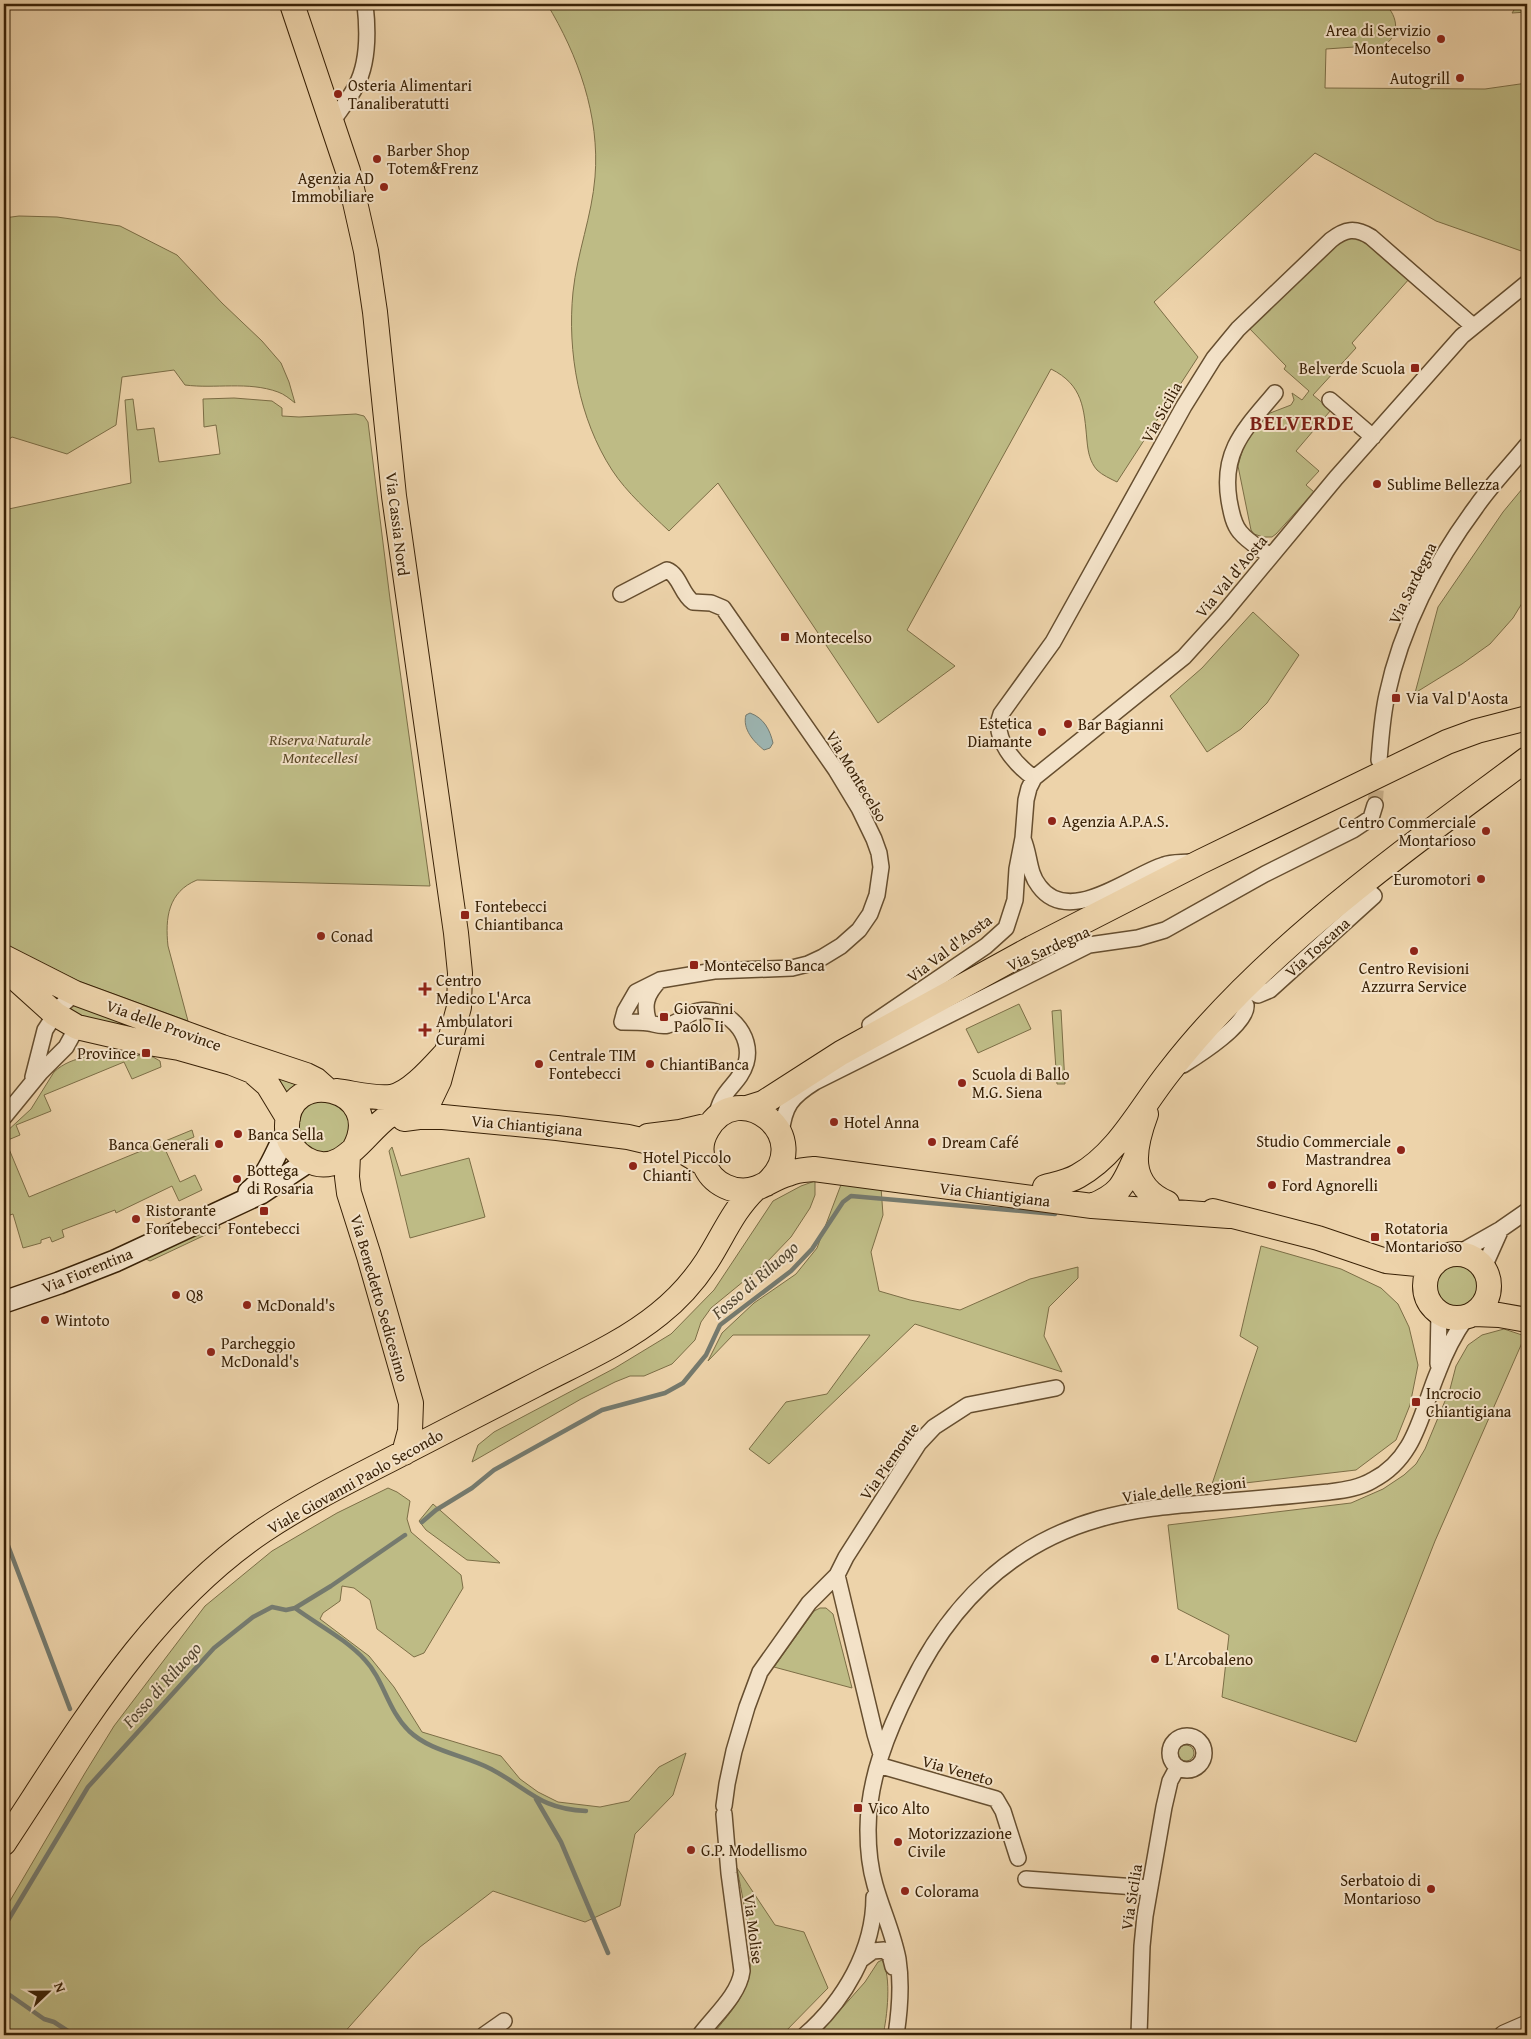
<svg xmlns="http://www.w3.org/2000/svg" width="1531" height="2039" viewBox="0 0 1531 2039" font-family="'Gentium Book Plus',serif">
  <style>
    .green { fill: #bebb85; stroke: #7c6e46 }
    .water { fill: #9db6b3; stroke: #757a6e }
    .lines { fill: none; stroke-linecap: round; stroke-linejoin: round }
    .stream { stroke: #757a6e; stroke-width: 4.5 }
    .minor-tunnel { stroke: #c9af89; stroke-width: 15; stroke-dasharray: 15 8; stroke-linecap: butt }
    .minor-casing { stroke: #664e2f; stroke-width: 18 }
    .tertiary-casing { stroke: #664e2f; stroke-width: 21 }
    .secondary-casing { stroke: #392106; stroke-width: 24 }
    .primary-casing { stroke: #392106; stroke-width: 26 }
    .minor { stroke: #f3e2c8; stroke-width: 15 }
    .tertiary { stroke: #f3e2c8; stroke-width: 19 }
    .secondary { stroke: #f3e2c8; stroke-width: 21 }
    .primary { stroke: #edd3aa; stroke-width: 24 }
    .poi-dot { fill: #8f2418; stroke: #f3e2c8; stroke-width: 2 }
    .labels { text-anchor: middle; stroke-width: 4; stroke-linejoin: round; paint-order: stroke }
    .poi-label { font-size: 16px; fill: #392106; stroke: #f3e2c8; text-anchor: start }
    .street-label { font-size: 16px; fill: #392106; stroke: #f3e2c8 }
    .park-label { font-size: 16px; font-style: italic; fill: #5a4826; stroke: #f3e2c8 }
    .water-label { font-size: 18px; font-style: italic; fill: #524631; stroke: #f3e2c8 }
    .district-label { font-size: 21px; font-weight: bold; letter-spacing: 1px; fill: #7a1f14; stroke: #f3e2c8 }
  </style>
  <rect width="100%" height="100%" fill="#edd3aa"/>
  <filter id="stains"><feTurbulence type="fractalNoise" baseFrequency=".004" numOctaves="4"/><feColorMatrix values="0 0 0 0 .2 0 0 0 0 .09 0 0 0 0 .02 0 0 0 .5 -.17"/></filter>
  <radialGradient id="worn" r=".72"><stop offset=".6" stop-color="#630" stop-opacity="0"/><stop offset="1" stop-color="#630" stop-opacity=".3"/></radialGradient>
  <path class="green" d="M547,4H1385C1398,16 1401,37 1383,45L1326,49L1325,88L1485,89L1527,83V253L1436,221L1315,153L1154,302L1198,357L1117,482C1111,479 1102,475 1097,470C1090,462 1088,452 1087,441C1084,408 1083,385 1051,369L907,630L955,666L878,723L718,483L669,531C649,512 627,493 612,470C579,419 567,352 573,292C577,253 592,216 595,177C600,116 578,55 547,4Z
    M1518,4H1527V12L1512,13Z
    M19,216L57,217L120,226L177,255L222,303L262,341L281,363L289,382L295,403C290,399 284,394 278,392C248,381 215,389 185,385L174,370L122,377L116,425L67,454L12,437L4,443V218Z
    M1352,236L1365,239L1410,278L1352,343L1356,348L1313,395L1331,410L1296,451L1319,471L1306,485L1314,492L1276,534L1272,537H1263L1254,534L1251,530L1238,466L1244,444L1265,415L1291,405L1294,400L1292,393L1302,400L1309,391L1284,369L1286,366L1248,327L1339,243Z
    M234,398L272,401L282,408V416L299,417L356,414L364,416L368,422L390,599L430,886L197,880C168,892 165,918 168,946L188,1021L78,981L4,944V510L131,483L125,400L133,399L137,430L154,428L159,462L220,454L216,425L204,427L203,399Z
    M1527,483V595L1513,618L1490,644L1462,664L1415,693L1438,607L1503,512Z
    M1253,612L1299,655L1267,703L1241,729L1207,752L1170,696L1202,668Z
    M73,1002L150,1029L148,1035L97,1026L68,1008Z
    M1019,1004L1031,1029L978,1053L966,1029Z
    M1061,1010L1065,1084H1057L1052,1011Z
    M122,1054L153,1057L160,1061L161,1067L132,1079L124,1062L44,1095L51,1111L16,1125L20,1135L8,1140L5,1133L31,1109L54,1072C72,1055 99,1055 122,1054Z
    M269,1076L301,1082L284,1099Z
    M310,1100L337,1101L351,1122C350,1128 349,1136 346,1141C327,1168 290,1145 298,1115C299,1110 306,1105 310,1100Z
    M192,1130L194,1137L165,1149L180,1182L195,1175L202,1190L179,1201L172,1186L116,1213L115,1210L62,1230L64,1237L52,1242L50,1237L41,1240V1243L23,1248L13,1214L4,1217V1137L29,1197Z
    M392,1147L401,1176L469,1158L485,1217L410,1238L389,1151Z
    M815,1181V1195L810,1208L791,1237L766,1263L711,1308L701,1322L695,1340L672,1364L644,1376H630L615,1382L581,1399L472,1462L478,1445L494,1432L615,1368L671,1334L714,1290L773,1201L801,1186Z
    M842,1182L881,1187L883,1215L871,1252L879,1291L910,1300L960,1310L1030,1279L1078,1267V1278L1049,1307L1044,1336L1062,1372L915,1324L769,1464L749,1449L786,1402L827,1394L870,1335H733L708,1361L722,1333L754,1303L796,1274L817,1248Z
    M219,1224L220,1228L150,1261L146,1259V1257Z
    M1261,1246L1341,1269L1381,1288L1398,1304L1409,1327L1418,1365L1410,1405L1396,1440L1356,1470L1211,1487L1258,1347L1240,1336Z
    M1431 1287a25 25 0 1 1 50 0a25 25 0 1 1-50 0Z
    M1504,1329L1525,1336L1435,1541L1356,1742L1222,1697L1229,1635L1178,1609L1168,1525L1351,1503L1383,1489L1404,1475L1416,1464L1425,1449L1450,1389L1456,1366L1468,1345L1482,1335Z
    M388,1488L397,1492L410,1501L407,1519L411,1532L461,1575L463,1588L424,1653L414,1657L377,1629L370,1600L354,1588L342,1586L340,1601L323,1613L320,1619L369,1656L394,1687L422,1732L501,1756L520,1779L538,1792L558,1802L600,1807L629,1801L659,1767L686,1753L673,1795L635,1834L620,1906L585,1922L493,1891L420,1947L342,2035H4V1911L85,1773L114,1726L205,1606L272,1551L337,1513Z
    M433,1504L500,1563L467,1560L426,1530L419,1521Z
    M820,1608H826L833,1614L852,1688L774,1667L814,1611Z
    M1178 1753a8 8 0 1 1 16 0a8 8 0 1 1-16 0Z
    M737,1868L775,1925L804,1932L828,1988L782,2035H712C725,2019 741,2002 748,1981C756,1958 742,1895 737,1868Z
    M882,1960C892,1976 887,2018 883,2035H818L865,1982L878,1962Z"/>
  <path class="water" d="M750,713C764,718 770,730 773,743L770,748L764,750C754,742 742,729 746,715Z"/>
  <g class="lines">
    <path class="stream" d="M422,1522L436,1510L472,1488L494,1470L602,1410L665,1393L683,1383L706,1355L720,1325L791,1271L812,1249L843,1202L851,1196L1055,1214
      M4,1535L70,1709
      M295,1608C318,1625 346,1639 365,1660C384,1680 387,1709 409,1731C431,1752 465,1755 491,1769C529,1789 539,1809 586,1811
      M536,1799L561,1842L608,1953
      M4,1927L88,1787L214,1648L253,1617L272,1607L286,1610L295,1608L331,1586L405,1535
      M4,1991L44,2019L54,2022L74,2035"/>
    <path class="minor-tunnel" d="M1375,805L1378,770"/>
    <g class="minor-casing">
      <path id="minor" d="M332,122C340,110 350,98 356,86C369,62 368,30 365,4
        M1330,400L1373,437
        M1270,556C1261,549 1248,542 1240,532C1233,524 1231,511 1229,500C1221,450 1246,428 1275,393
        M621,594L667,570C680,575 681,594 693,602L711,603L723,608L836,770L859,808L874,839L879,853L881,867L877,895L870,914L859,930L841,946L823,957L808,964L792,968L714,971L660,980L636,992L625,1011L622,1022C631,1022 640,1022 649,1023C655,1024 661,1027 668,1025C679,1023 687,1013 698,1011C727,1005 754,1035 746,1063C739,1086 720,1089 716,1119
        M1379,760C1381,738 1382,717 1387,695C1401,628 1435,562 1476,507C1491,485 1510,466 1527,445
        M1034,778C1016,765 991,738 1001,714L1053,642L1184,406L1214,358L1238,329L1331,240C1345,229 1355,227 1371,237L1473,326
        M1023,839C1030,855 1028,872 1039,886C1069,927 1129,876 1164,865C1172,862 1182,863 1190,862
        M1244,987L1258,995L1270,990L1374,896L1362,885
        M649,1023C643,1005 646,995 659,981
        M870,1025L986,946L1006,928L1015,900L1017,869L1023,838L1026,800L1029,788L1034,778L1184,657L1223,614L1336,478L1462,336L1527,283
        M1183,1065C1199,1055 1248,1024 1246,1005L1235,996
        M33,1077L45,1030L60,1007L75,993
        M4,1117L40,1073L66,1047L77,1027
        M781,1134C784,1106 791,1097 815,1082L1089,945L1138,938L1165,930L1265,874L1353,830L1371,818L1375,805
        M1457,1254L1501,1229L1527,1211
        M1484,1267L1501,1229
        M1438,1364L1439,1313
        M837,1575L875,1734L881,1754
        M1170 1753a17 17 0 1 1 34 0a17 17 0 1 1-34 0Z
        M878,1765L996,1799L1003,1811L1018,1858
        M724,1806L727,1784L734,1751L747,1707L760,1672L809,1603L837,1575L846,1557L919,1443L934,1427L968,1405L1056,1388
        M1026,1879L1150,1888
        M862,1959L873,1951L884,1950L890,1955L893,1967
        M484,2035L504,2021
        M700,2035C714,2016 739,1995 742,1971L729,1873L724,1814
        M805,2035C844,2001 874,1950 874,1897
        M896,2035C900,2009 902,1985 898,1959C893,1933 882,1910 875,1885C870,1868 868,1848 868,1830C868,1779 888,1731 910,1687C949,1606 1010,1544 1099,1519C1134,1509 1169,1506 1205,1503C1246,1500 1288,1496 1329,1492C1344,1490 1360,1488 1373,1480C1416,1458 1421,1412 1438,1372C1445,1353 1454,1335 1466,1318
        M1139,2035L1142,1946L1145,1916L1164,1807L1170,1781L1177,1768"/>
    </g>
    <g class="tertiary-casing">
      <path id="tertiary" d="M1504,2035L1527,2025"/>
    </g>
    <g class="secondary-casing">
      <path id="secondary" d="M249,1192C269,1176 275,1153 287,1132
        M4,1302L59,1283L115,1261L261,1193L309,1161"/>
    </g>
    <g class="primary-casing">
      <path id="primary" d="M292,4L348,171L366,251L375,312L394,496L456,933L460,973L459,1007L439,1081L429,1102C416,1108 402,1108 390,1115C365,1131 341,1181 306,1159C294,1152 287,1141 287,1128C285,1064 388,1087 354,1149
        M4,957L75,993L222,1047L306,1075L316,1080L325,1088
        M4,968L55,1014L77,1027L142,1042L179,1048L232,1063L252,1071L268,1085L288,1118
        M336,1091C353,1093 373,1099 391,1097C410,1094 433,1067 446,1053
        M747,1108L763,1103L841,1053L1032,948L1200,862L1447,742L1477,731L1527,718
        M1146,1114C1133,1149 1126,1185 1167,1203
        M404,1119L419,1117H443L557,1128L628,1137L679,1149L704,1164
        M648,1136L680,1132L710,1125
        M348,1155L347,1177L349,1193L369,1256L411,1403L410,1431L404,1453
        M766,1184C819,1137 738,1074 707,1130C701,1140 700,1152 704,1163C711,1184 736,1196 757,1188C767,1184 777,1177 788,1174C796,1170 805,1170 814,1169L1092,1206L1229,1216
        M1045,1187C1056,1184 1068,1182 1078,1176C1118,1154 1141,1107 1169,1072C1264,949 1403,852 1527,759
        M1092,1206C1120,1194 1123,1186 1135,1159
        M1213,1211L1318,1238L1386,1261L1417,1264L1435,1263
        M1425 1286a32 32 0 1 1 64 0a32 32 0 1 1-64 0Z
        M1474,1314L1499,1315L1527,1320
        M4,1843C79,1730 149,1607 264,1530C309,1500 359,1476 407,1451C450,1429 492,1407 535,1385C577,1363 622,1344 659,1314C678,1299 694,1281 707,1261C723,1236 733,1210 755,1189"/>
    </g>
    <use href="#minor" class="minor"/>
    <use href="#tertiary" class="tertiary"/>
    <use href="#secondary" class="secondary"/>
    <use href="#primary" class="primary"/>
  </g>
  <g class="poi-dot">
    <circle cx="1441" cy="39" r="5"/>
    <circle cx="1460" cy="78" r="5"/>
    <circle cx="338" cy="94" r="5"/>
    <circle cx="377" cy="159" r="5"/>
    <circle cx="384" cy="187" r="5"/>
    <rect x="1410" y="363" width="10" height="10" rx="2.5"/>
    <circle cx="1377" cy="484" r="5"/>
    <rect x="780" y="632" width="10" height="10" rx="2.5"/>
    <rect x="1391" y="693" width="10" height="10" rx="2.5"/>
    <circle cx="1068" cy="724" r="5"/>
    <circle cx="1042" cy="732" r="5"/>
    <circle cx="1052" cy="821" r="5"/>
    <circle cx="1486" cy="831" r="5"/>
    <circle cx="1481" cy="879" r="5"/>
    <rect x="460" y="910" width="10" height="10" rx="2.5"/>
    <circle cx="321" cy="936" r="5"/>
    <circle cx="1414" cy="951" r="5"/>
    <rect x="689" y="960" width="10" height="10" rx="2.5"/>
    <path d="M422.5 981.5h5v5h5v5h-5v5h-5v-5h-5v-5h5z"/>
    <rect x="659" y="1012" width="10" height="10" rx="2.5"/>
    <path d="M422.5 1022.5h5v5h5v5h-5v5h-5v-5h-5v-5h5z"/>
    <rect x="141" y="1048" width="10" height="10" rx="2.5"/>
    <circle cx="539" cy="1064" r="5"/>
    <circle cx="650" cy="1064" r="5"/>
    <circle cx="962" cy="1083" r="5"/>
    <circle cx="834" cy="1122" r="5"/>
    <circle cx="238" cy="1134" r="5"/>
    <circle cx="932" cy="1142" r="5"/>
    <circle cx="219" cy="1144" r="5"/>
    <circle cx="1401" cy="1150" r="5"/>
    <circle cx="633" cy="1166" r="5"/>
    <circle cx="237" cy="1179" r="5"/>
    <circle cx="1272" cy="1185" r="5"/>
    <rect x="259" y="1206" width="10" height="10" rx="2.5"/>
    <circle cx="136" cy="1219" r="5"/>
    <rect x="1370" y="1232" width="10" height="10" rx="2.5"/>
    <circle cx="176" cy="1295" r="5"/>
    <circle cx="247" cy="1305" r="5"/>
    <circle cx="45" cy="1320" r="5"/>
    <circle cx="211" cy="1352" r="5"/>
    <rect x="1411" y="1397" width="10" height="10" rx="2.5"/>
    <circle cx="1155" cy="1659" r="5"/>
    <rect x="853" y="1803" width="10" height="10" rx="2.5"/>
    <circle cx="898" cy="1842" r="5"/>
    <circle cx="691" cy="1850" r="5"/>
    <circle cx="1431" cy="1889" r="5"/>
    <circle cx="905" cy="1891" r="5"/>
  </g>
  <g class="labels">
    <g class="poi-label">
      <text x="1431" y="36" text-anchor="end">Area di Servizio<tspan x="1431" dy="18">Montecelso</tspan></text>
      <text x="1450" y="84" text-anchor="end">Autogrill</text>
      <text x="348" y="91">Osteria Alimentari<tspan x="348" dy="18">Tanaliberatutti</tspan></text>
      <text x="387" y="156">Barber Shop<tspan x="387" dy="18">Totem&amp;Frenz</tspan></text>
      <text x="374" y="184" text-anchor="end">Agenzia AD<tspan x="374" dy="18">Immobiliare</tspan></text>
      <text x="1405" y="374" text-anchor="end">Belverde Scuola</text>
      <text x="1387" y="490">Sublime Bellezza</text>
      <text x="795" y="643">Montecelso</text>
      <text x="1406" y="704">Via Val D'Aosta</text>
      <text x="1032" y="729" text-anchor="end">Estetica<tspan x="1032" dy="18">Diamante</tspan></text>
      <text x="1078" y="730">Bar Bagianni</text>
      <text x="1062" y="827">Agenzia A.P.A.S.</text>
      <text x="1476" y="828" text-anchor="end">Centro Commerciale<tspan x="1476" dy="18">Montarioso</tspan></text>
      <text x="1471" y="885" text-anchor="end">Euromotori</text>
      <text x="475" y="912">Fontebecci<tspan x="475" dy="18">Chiantibanca</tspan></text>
      <text x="331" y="942">Conad</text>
      <text x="704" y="971">Montecelso Banca</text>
      <text x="1414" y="974" text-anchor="middle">Centro Revisioni<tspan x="1414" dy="18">Azzurra Service</tspan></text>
      <text x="436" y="986">Centro<tspan x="436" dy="18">Medico L'Arca</tspan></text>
      <text x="674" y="1014">Giovanni<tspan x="674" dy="18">Paolo Ii</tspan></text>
      <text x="436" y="1027">Ambulatori<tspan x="436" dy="18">Curami</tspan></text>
      <text x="136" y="1059" text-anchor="end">Province</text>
      <text x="549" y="1061">Centrale TIM<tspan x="549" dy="18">Fontebecci</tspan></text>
      <text x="660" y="1070">ChiantiBanca</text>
      <text x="972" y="1080">Scuola di Ballo<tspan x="972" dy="18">M.G. Siena</tspan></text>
      <text x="844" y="1128">Hotel Anna</text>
      <text x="248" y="1140">Banca Sella</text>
      <text x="1391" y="1147" text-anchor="end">Studio Commerciale<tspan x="1391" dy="18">Mastrandrea</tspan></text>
      <text x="942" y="1148">Dream Café</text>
      <text x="209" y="1150" text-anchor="end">Banca Generali</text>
      <text x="643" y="1163">Hotel Piccolo<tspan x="643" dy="18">Chianti</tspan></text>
      <text x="247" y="1176">Bottega<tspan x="247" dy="18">di Rosaria</tspan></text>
      <text x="1282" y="1191">Ford Agnorelli</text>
      <text x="146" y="1216">Ristorante<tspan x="146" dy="18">Fontebecci</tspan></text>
      <text x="264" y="1234" text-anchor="middle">Fontebecci</text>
      <text x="1385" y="1234">Rotatoria<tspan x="1385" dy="18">Montarioso</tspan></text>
      <text x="186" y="1301">Q8</text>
      <text x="257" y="1311">McDonald's</text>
      <text x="55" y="1326">Wintoto</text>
      <text x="221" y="1349">Parcheggio<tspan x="221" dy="18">McDonald's</tspan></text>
      <text x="1426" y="1399">Incrocio<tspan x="1426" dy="18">Chiantigiana</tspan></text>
      <text x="1165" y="1665">L'Arcobaleno</text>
      <text x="868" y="1814">Vico Alto</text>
      <text x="908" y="1839">Motorizzazione<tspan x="908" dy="18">Civile</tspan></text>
      <text x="701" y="1856">G.P. Modellismo</text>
      <text x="1421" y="1886" text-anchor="end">Serbatoio di<tspan x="1421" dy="18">Montarioso</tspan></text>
      <text x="915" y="1897">Colorama</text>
    </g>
    <g class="street-label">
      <text transform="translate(1161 412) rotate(-61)" y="6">Via Sicilia</text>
      <text transform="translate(398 524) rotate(83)" y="6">Via Cassia Nord</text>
      <text transform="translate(1231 576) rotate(-50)" y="6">Via Val d'Aosta</text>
      <text transform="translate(1412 583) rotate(-64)" y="6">Via Sardegna</text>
      <text transform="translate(857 776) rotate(59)" y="6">Via Montecelso</text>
      <text transform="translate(1317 947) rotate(-42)" y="6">Via Toscana</text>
      <text transform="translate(949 948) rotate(-37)" y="6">Via Val d'Aosta</text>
      <text transform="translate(1048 948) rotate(-24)" y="6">Via Sardegna</text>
      <text transform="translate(164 1025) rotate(20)" y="6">Via delle Province</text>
      <text transform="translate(527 1125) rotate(5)" y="6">Via Chiantigiana</text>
      <text transform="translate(995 1194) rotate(7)" y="6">Via Chiantigiana</text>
      <text transform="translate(87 1270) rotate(-22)" y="6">Via Fiorentina</text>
      <text transform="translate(380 1298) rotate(74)" y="6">Via Benedetto Sedicesimo</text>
      <text transform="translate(889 1461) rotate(-55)" y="6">Via Piemonte</text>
      <text transform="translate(355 1481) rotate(-29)" y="6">Viale Giovanni Paolo Secondo</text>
      <text transform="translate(1184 1489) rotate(-7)" y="6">Viale delle Regioni</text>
      <text transform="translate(958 1770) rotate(16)" y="6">Via Veneto</text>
      <text transform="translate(1131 1897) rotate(-81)" y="6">Via Sicilia</text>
      <text transform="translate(754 1929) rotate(83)" y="6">Via Molise</text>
    </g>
    <g class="park-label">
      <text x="320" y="745">Riserva Naturale<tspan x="320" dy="18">Montecellesi</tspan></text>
    </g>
    <g class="water-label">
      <text transform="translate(755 1280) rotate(-41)" y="6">Fosso di Riluogo</text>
      <text transform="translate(162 1685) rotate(-48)" y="6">Fosso di Riluogo</text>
    </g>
    <g class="district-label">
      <text x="1302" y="430">BELVERDE</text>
    </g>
  </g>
  <rect width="1531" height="2039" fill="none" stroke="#edd3aa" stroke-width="20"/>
  <rect x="5" y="5" width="1521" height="2029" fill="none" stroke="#392106" stroke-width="2.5"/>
  <rect x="10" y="10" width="1511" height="2019" fill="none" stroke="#392106"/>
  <g transform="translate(48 1992) rotate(68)" stroke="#f3e2c8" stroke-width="4" paint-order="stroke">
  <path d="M0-4L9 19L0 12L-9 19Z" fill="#392106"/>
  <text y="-8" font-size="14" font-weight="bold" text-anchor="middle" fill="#392106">N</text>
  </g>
  <rect width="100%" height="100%" filter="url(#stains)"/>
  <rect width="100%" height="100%" fill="url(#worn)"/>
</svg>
